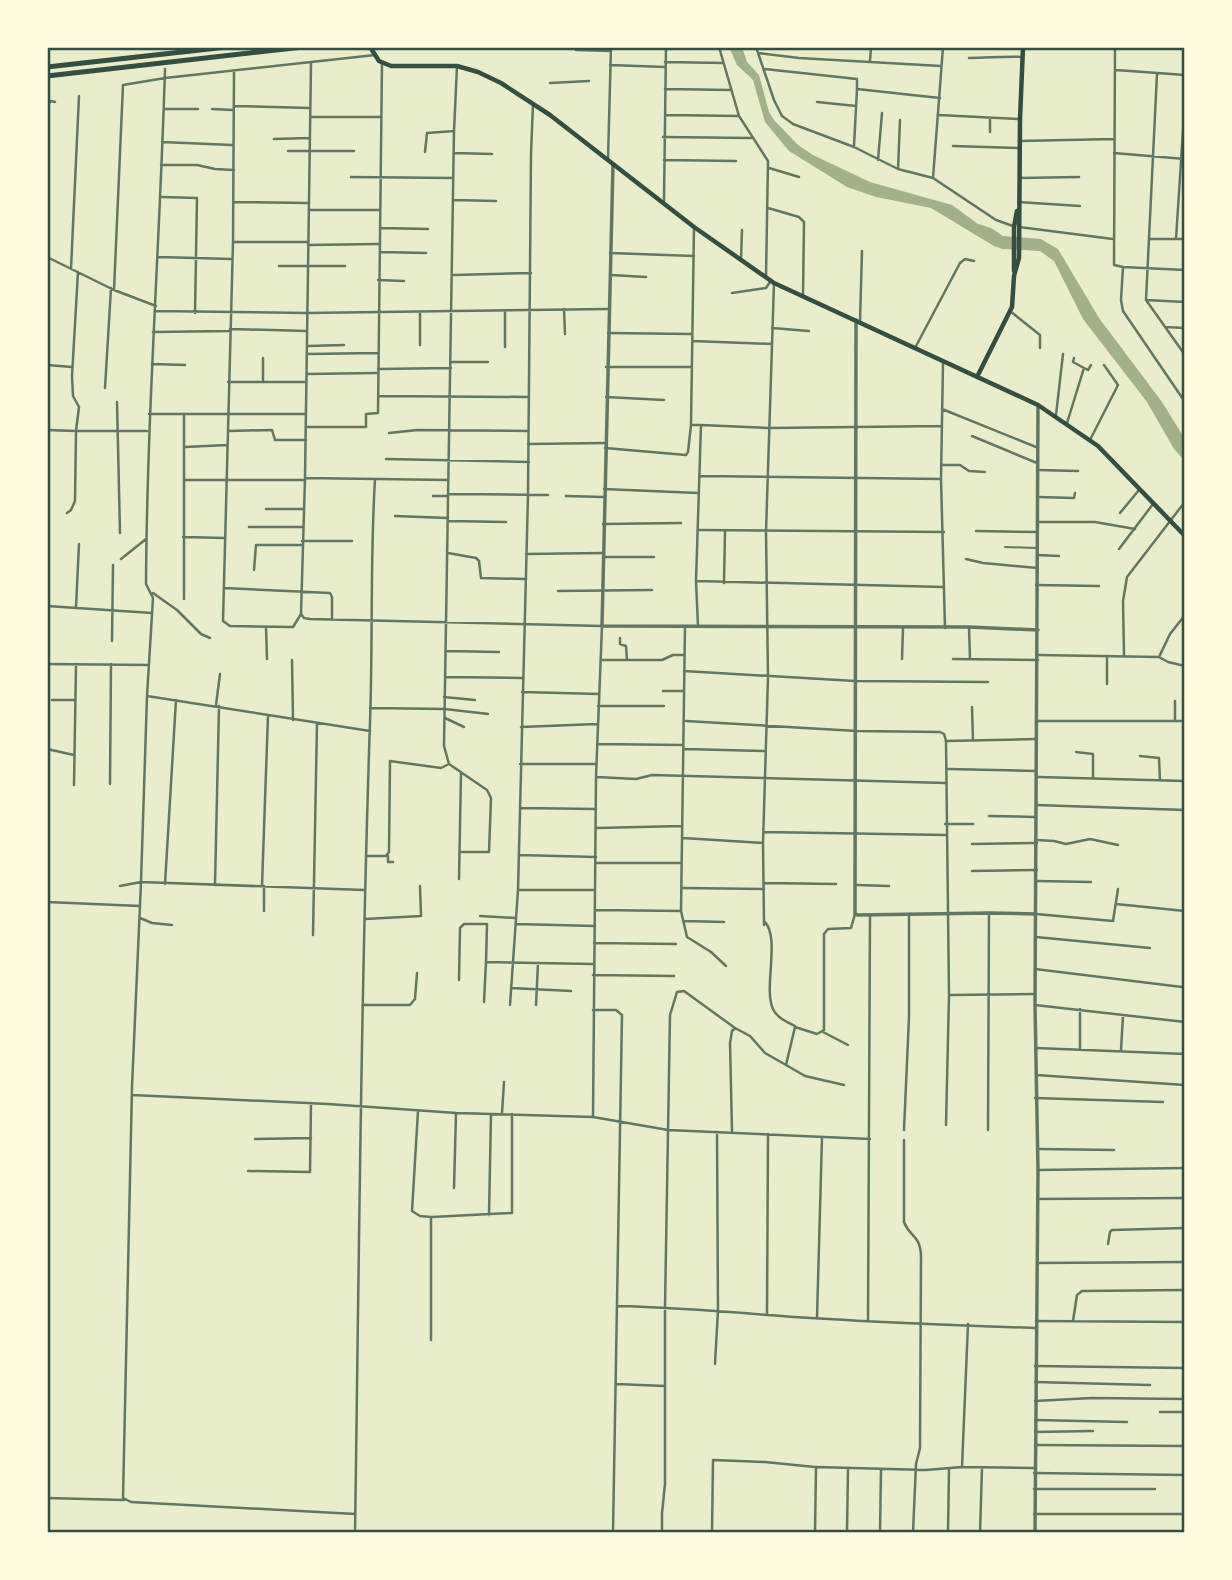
<svg xmlns="http://www.w3.org/2000/svg" width="1232" height="1580" viewBox="0 0 1232 1580" font-family="'IBM Plex Sans',sans-serif">
  <style>
    .water { fill: #a3b18a }
    .lines { fill: none; stroke-linecap: round; stroke-linejoin: round }
    .service { stroke: #617663; stroke-width: 2 }
    .minor { stroke: #617663; stroke-width: 2.5 }
    .tertiary { stroke: #617663; stroke-width: 3.5 }
    .primary { stroke: #344e41; stroke-width: 4.5 }
    .motorway { stroke: #344e41; stroke-width: 5 }
    .neatline { fill: none; stroke: #344e41; stroke-width: 2.5 }
  </style>
  <rect width="100%" height="100%" fill="#e9edc9"/>
  <path class="water" d="M729,47H742L747,62L759,75L769,112L774,120L798,145L813,155L870,182L952,205L978,224L991,228L1003,236L1041,239L1058,249L1099,318L1162,402L1185,439V461L1174,449L1147,402L1083,319L1054,261L1040,251L1002,249L994,246L931,208L876,197L847,187L789,151L765,122L753,80L737,65Z"/>
  <g class="lines">
    <path class="service" d="M1005,547L1036,548"/>
    <path class="minor" d="M719,47L739,116L768,161L766,277
      M756,47L774,100L782,116L793,124L854,147L898,169L933,178L996,220L1013,226
      M849,47H870
      M1115,47L1114,265L1123,267L1185,270
      M576,50L611,51
      M758,53L799,58L941,66
      M969,58C988,58 1004,56 1023,57
      M870,61L871,47
      M665,62L723,63
      M311,63L305,478L301,614L304,618L310,619L602,626L596,777L593,1117
      M610,65L665,67
      M457,66L454,131L444,746L449,764L487,790L491,798L489,852H460
      M165,69C160,241 147,412 146,584L153,598L147,696L370,731
      M765,69L857,79V89
      M1116,70L1185,75
      M234,72L233,242L223,621L230,626L293,627L301,614
      M1157,74L1146,300L1185,355
      M550,83L589,81
      M665,89L731,90
      M817,102L856,106
      M47,105L51,101L55,102
      M234,106L310,108
      M164,109H198
      M212,109L233,110
      M665,115L739,116
      M939,115L1019,119
      M310,117H380
      M990,132V118
      M663,137L751,138
      M274,139L309,138
      M1019,141L1114,139
      M162,142L232,145
      M854,146L857,89L940,98
      M953,146L1019,148
      M288,151H354
      M425,152L427,133L454,131
      M454,153L492,154
      M1114,153L1185,159
      M608,159L611,47
      M664,160L736,161
      M878,160L882,113
      M161,165H197L215,169L234,170
      M769,168L799,177
      M898,169L900,120
      M351,177L453,178
      M933,178L943,47
      M1019,178L1079,177
      M162,197L197,198L195,313
      M453,200L496,201
      M664,201L666,47
      M234,202L308,203
      M1018,202L1080,206
      M768,208L799,217L804,222L803,296
      M310,210H380
      M694,227L691,425H701L696,581L698,626
      M1019,227L1113,239
      M380,228L428,229
      M1150,239H1185
      M1176,239L1185,99
      M234,242H308
      M308,245L378,244
      M380,252L426,253
      M610,253L694,256
      M47,257L114,290L156,306
      M158,257L232,259
      M741,260L742,230
      M279,266H345
      M1123,267L1121,300L1123,311L1185,402
      M71,269L79,96
      M78,272L72,376L73,396L79,407L76,431H147
      M454,275L531,273
      M611,275L646,277
      M378,280L404,281
      M114,290L123,85L165,78L375,55
      M732,293L766,288L770,282
      M1146,300L1185,302
      M564,309L565,334
      M155,311L307,313L609,309
      M1010,311L1040,335V348
      M505,312V347
      M420,313V345
      M860,322L862,251
      M1165,327L1185,328
      M772,328L809,331
      M230,329L307,331
      M153,332L229,331
      M608,333L692,334
      M693,341L772,344
      M307,346L344,345
      M915,348L960,263L965,259L974,261
      M307,354L378,353
      M263,358V381
      M1074,358L1073,362L1084,368
      M451,362H488
      M943,362L941,479L945,628
      M152,364L185,365
      M47,365L72,367
      M606,367H691
      M378,369L451,368
      M307,374L377,373
      M228,382H306
      M105,388L111,288
      M378,396L528,397
      M606,397L664,400
      M117,402L120,533
      M942,409L1036,447
      M149,414H306
      M184,414V599
      M1056,415L1063,354
      M1067,423L1084,368L1088,370L1091,365
      M701,425L769,428L942,426
      M307,427H366V414L378,413L382,63
      M47,430L76,431L75,501L71,510L67,513
      M228,431L272,430L275,440H306
      M389,433L417,430L528,431
      M972,436L1037,463
      M1090,440L1118,385L1104,365
      M528,444L605,443
      M185,447L227,445
      M605,448L686,455L688,452L691,425
      M386,459L529,462
      M941,465H960L969,471L985,472
      M1037,470L1078,471
      M700,476L941,479
      M305,478L448,480
      M186,480H305
      M604,489L698,493
      M449,494L548,495
      M433,496H447
      M566,496L603,497
      M1037,497L1074,498L1075,493
      M266,509H303
      M1120,513L1139,490
      M395,516L448,518
      M448,521L506,522
      M1037,522H1095L1135,529
      M603,524L681,523
      M249,527H302
      M699,530L944,532
      M976,531L1037,532
      M183,537L225,538
      M302,541H352
      M1119,549L1153,504
      M448,553L476,558L479,561L481,578L525,579
      M526,554L604,553
      M1037,555L1059,556
      M604,557H654
      M121,559L146,539
      M966,559L983,563L1037,568
      M254,570L256,545H302
      M696,581L944,587
      M724,583L725,531
      M1036,585L1099,586
      M224,588L330,593L332,597V618
      M558,591L652,590
      M153,593L177,610L201,634L210,638
      M47,606L152,613
      M76,607L79,544
      M685,626L681,911L687,937L711,952L726,966
      M266,627L267,659
      M969,627L970,659
      M620,638V644L626,646L627,660H662L673,655H684
      M112,641L113,565
      M446,651L499,652
      M1038,655L1159,657
      M1107,656V684
      M1124,656L1123,601L1127,577L1184,503
      M1159,657L1170,634L1185,615
      M1159,657L1168,662L1185,666
      M902,659L903,628
      M953,659L1038,660
      M292,660L293,720
      M601,660H626
      M47,664L149,665
      M684,671L855,681L988,682
      M445,677L522,678
      M663,691H684
      M522,692L599,694
      M147,696L141,882L364,890
      M444,697L475,700
      M52,700H75
      M1175,701V721
      M216,705L220,674
      M598,706H664
      M972,707L973,740
      M370,708L445,709L488,714
      M445,718L464,727
      M686,721L857,731L940,732L944,734L946,741
      M1038,721H1185
      M521,727L597,724
      M946,741L1036,739
      M597,744L683,745
      M47,749L74,755
      M684,749L766,751
      M1076,752L1093,754V778
      M1140,756L1159,758L1160,780
      M520,764H596
      M948,769L1036,771
      M597,777L636,779L652,775L946,783
      M1038,777L1185,781
      M110,784L111,664
      M74,785L76,664
      M1036,805L1185,810
      M520,808L596,809
      M989,816L1036,817
      M945,824H973
      M597,828L682,826
      M764,832L946,835
      M683,838L763,843
      M1037,840L1054,841L1066,844L1090,839L1118,845
      M972,844L1037,843
      M519,855L596,857
      M366,856H386L389,852L390,761L441,768L447,765
      M388,856V862H393
      M596,863H680
      M972,871L1037,870
      M459,879L461,772
      M1037,881L1091,882
      M764,883L836,884
      M165,884L176,700
      M215,885L219,706
      M856,885L889,886
      M120,886L141,882L132,1087L123,1498L131,1502L355,1514
      M262,886L268,715
      M683,888L764,889
      M518,890H595
      M47,902L140,906
      M1116,904L1185,911
      M596,910L681,911
      M264,911V886
      M1036,914L1113,921L1118,889
      M480,916L516,918
      M140,918L152,923L172,925
      M365,919L421,916L420,886
      M683,921L724,922
      M764,921C781,937 763,988 773,1009C777,1018 787,1022 795,1026
      M516,924L595,926
      M764,925L763,843L768,677L766,532L774,283
      M313,935L317,723
      M1036,937L1150,948
      M594,943L676,944
      M1035,969L1182,987
      M593,975L674,976
      M459,980L460,928L464,924H487L486,962L593,964
      M511,988L571,991
      M949,995L1035,994
      M484,1002L486,962
      M363,1005H410L415,999L417,973
      M510,1005L518,890L528,495L531,154L533,104
      M536,1005L538,963
      M1035,1005L1185,1022
      M593,1010H616L622,1015L613,1533
      M823,1032L848,1045
      M1036,1048L1185,1054
      M1080,1048V1009
      M1121,1050L1123,1015
      M786,1065L805,1076L844,1085
      M1036,1075L1185,1085
      M132,1095L328,1104L456,1113L593,1117L668,1130L870,1139
      M1035,1098L1163,1102
      M418,1111L412,1211L420,1216L431,1217V1340
      M502,1113L504,1082
      M946,1125L949,995L946,741
      M904,1130L909,1017V914
      M988,1130L989,913
      M732,1131L730,1043L732,1031L735,1028
      M255,1139L311,1138
      M904,1140V1222C910,1238 920,1234 921,1256L920,1448L916,1464L913,1533
      M1038,1149L1114,1150
      M1038,1170L1185,1168
      M248,1171L310,1172L311,1103
      M454,1188L456,1113
      M1038,1199L1185,1198
      M489,1215L491,1114
      M432,1217L512,1213V1114
      M1108,1244L1110,1232L1112,1230L1185,1228
      M1037,1263L1185,1262
      M618,1306C668,1307 718,1311 768,1315C857,1322 947,1325 1036,1328
      M767,1315L768,1134
      M817,1318L822,1137
      M868,1321L870,915
      M1036,1321L1185,1322
      M1073,1321L1077,1295L1082,1291L1185,1290
      M715,1364L718,1310L717,1132
      M1035,1366L1185,1368
      M1035,1382L1150,1385
      M616,1384L665,1386
      M1035,1401L1092,1398L1185,1399
      M1160,1412H1185
      M1035,1420L1127,1422
      M1035,1432L1093,1431
      M1035,1445L1185,1446
      M962,1467L968,1324
      M1034,1473L1185,1475
      M1034,1489H1155
      M47,1498L124,1500
      M1034,1514H1185
      M847,1531L848,1468
      M355,1533C359,1263 361,992 370,722C373,641 370,560 375,479
      M662,1533V1513L665,1484V1307L670,1015L677,992L684,991L735,1028L750,1036L765,1053L786,1065L795,1027L817,1034L824,1030V934L828,929L851,928L855,914
      M712,1533L713,1460L765,1462L815,1467
      M815,1533L816,1467L926,1470L962,1467L1034,1468
      M880,1533L881,1470
      M948,1533L949,1469
      M980,1533L982,1468"/>
    <path class="tertiary" d="M613,164L602,626L969,627L1038,630
      M856,320L855,914L858,915L989,913L1036,914
      M1035,1533L1038,1170L1035,1005L1038,405"/>
    <path class="primary" d="M370,47L379,61L391,66H457L478,72L501,83L550,115L694,227L774,283L1038,405L1098,446L1185,536
      M1014,271V227L1017,211
      M977,377L1012,307L1014,276L1019,258L1020,119L1023,47"/>
    <path class="motorway" d="M47,67L227,47
      M47,76L303,47"/>
  </g>
  <rect width="1232" height="1580" fill="none" stroke="#fefae0" stroke-width="98"/>
  <rect x="49" y="49" width="1134" height="1482" class="neatline"/>
</svg>
